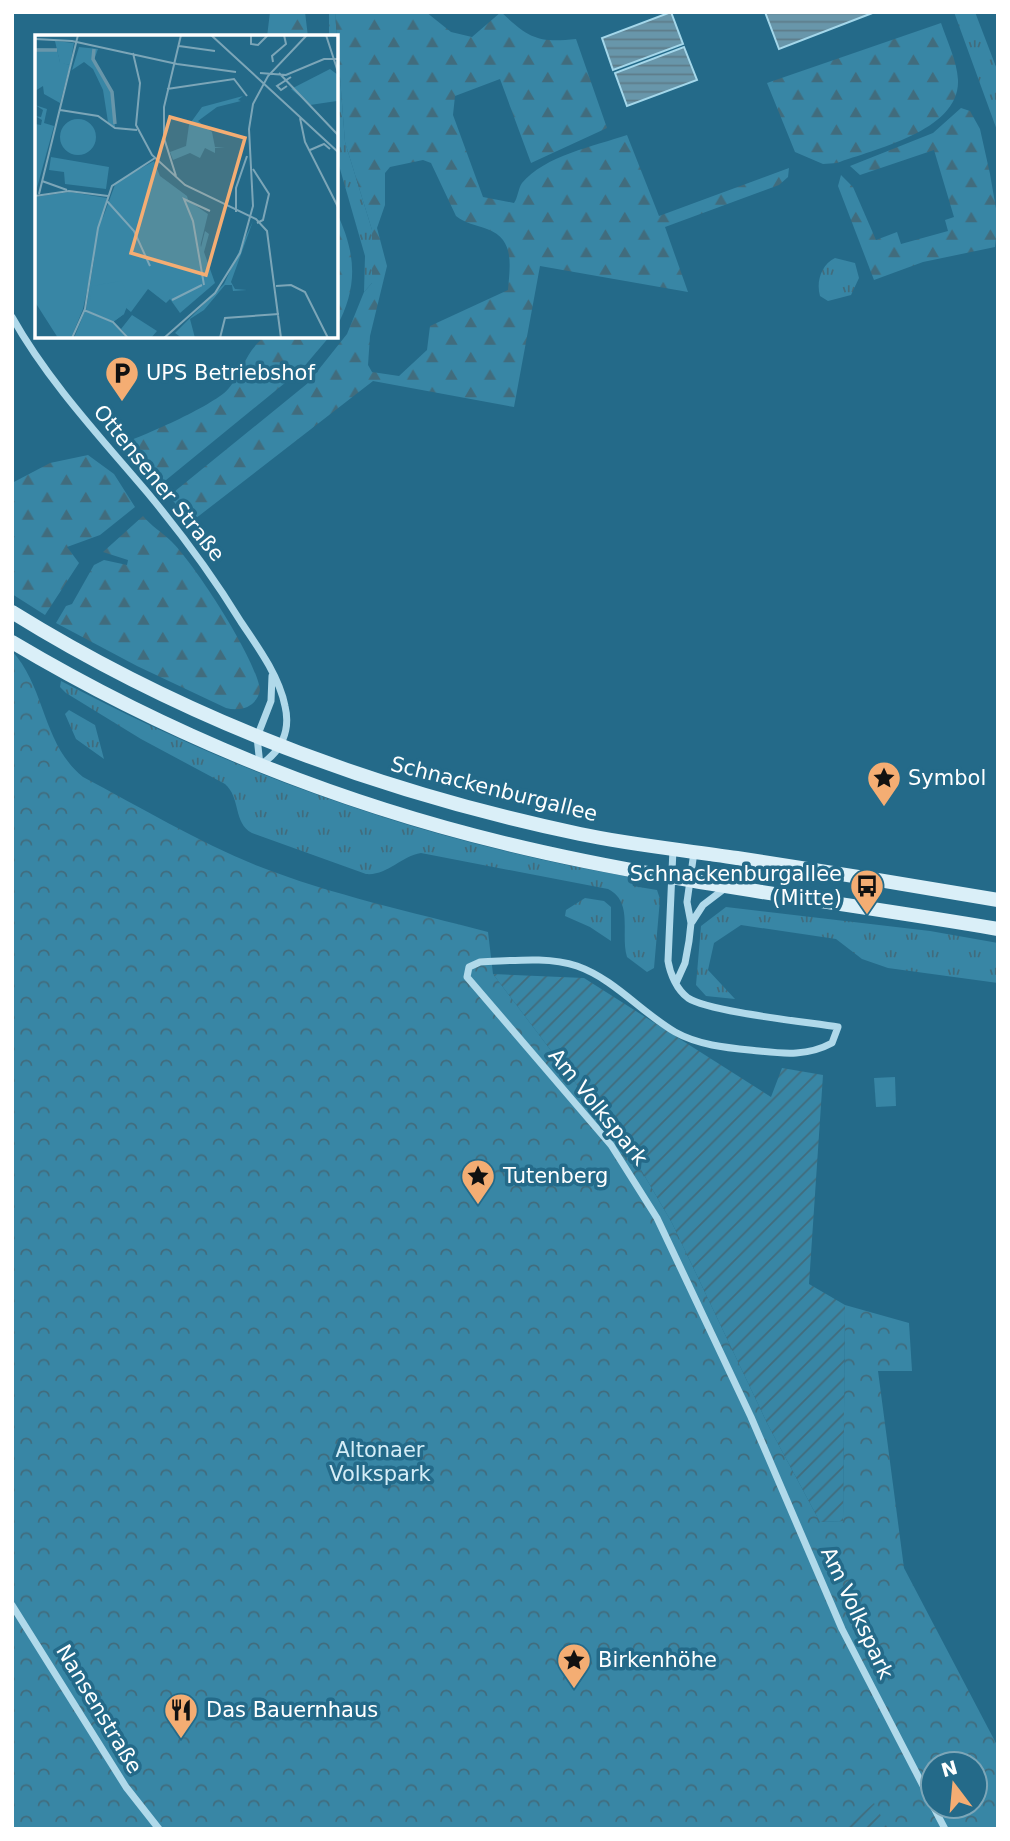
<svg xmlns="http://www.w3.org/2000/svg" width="1010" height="1841" viewBox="0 0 1010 1841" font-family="'DejaVu Sans',sans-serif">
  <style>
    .grass { fill: url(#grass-tufts) }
    .forest { fill: url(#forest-firs); fill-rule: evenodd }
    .park { fill: url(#park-crowns); fill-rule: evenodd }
    .garden { fill: url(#garden-furrows) }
    .pitch { fill: #3886a5 }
    .water { fill: url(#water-rules); stroke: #a4d7ea; stroke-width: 2 }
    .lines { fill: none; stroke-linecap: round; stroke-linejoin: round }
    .street { stroke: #b0d9ea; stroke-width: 7 }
    .secondary { stroke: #daeff8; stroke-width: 14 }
    .labels { text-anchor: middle; stroke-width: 7; stroke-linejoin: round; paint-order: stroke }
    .poi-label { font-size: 21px; fill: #fff; stroke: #246a89; text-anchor: start }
    .street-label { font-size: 21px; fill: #fff; stroke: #246a89 }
    .park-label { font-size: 21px; fill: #d4edf7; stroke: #246a89 }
    .inset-river { fill: none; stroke: #6896aa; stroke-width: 3.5 }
    .inset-road { fill: none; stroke: #7ca6b8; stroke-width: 2 }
    .view { fill: #f4ad73; fill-opacity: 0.15; stroke: #f4ad73; stroke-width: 3.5 }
    .inset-edge { fill: none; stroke: #fff; stroke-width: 3.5 }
  </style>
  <defs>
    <pattern id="grass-tufts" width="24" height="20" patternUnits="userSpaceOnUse" patternTransform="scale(1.75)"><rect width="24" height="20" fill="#3886a5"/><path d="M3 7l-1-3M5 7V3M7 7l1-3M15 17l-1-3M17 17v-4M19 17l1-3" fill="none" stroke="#416c7d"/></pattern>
    <pattern id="forest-firs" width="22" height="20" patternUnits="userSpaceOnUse" patternTransform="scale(1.75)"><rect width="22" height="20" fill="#3886a5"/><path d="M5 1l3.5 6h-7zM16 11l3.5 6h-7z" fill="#416c7d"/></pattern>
    <pattern id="park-crowns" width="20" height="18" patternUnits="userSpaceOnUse" patternTransform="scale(1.75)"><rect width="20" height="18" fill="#3886a5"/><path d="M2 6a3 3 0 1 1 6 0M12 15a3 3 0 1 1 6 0" fill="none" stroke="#416c7d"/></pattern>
    <pattern id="garden-furrows" width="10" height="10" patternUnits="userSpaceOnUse" patternTransform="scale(1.75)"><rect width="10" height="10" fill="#3886a5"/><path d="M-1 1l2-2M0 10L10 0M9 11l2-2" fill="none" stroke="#416c7d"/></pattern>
    <pattern id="water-rules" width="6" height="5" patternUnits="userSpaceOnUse" patternTransform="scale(1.75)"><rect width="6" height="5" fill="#6896aa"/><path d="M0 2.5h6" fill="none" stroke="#5e7c89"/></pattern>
  </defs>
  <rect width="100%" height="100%" fill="#246a89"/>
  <path class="grass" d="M329,12H335L345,142L372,230V283L364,292L365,256L336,155V37H329Z
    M954,12H975L998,72V133Z
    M835,258L855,263L859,278L851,295L828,301L820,296C816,282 821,265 835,258Z
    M61,681C248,779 421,840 630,877L633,886L657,890L660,899L654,968L647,972L627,957C620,934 634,902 608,889L421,853C401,856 387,876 366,874L252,833C233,823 241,798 225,784L141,739L66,693L60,687Z
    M69,710L95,725L104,759L76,739L65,714Z
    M585,898L604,901L611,907V941L590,927L565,916L566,910Z
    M726,907L930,931L998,943V983L888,968L862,959L836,939L741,925L714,943L708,970L735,999L706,996L696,985L701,926Z"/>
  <path class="forest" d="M270,12H305L308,37H267Z
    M335,12H426L451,32L472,37L501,12C529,38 537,43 576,39L607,128L531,163L500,79L455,96L453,115L483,197L514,203C518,197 518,189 522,183C544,156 595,146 627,135L659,216L789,168L788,177L779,185L665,227L688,292L540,266L514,407L373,381L191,522L169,496L308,383L347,334L364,292L372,283V230L345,142ZM423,160L431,163L456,216C465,223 476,225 487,229C515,239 510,265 508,290L430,326L427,350L399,376L372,372L368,365L370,336L387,266L377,228L385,205V173L390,167Z
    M941,23C947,41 957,61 958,80C960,131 874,149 837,163L823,164L795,152L767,83Z
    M961,108L970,111L980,129L990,174L998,220L995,247L923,262L874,280L838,186L841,175L853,187L876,240L897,232L901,244L948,231L945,220L954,217L934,150L860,175L850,166L933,133Z
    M336,211C356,253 359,286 336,328Z
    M266,336H330L302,369L160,485L123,443C144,436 217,404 229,388C245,369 244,352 266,336Z
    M88,455L114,474L135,507L100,535L67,547L79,563L45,615L12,594V483L50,463Z
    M143,516C151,526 162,532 171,541C194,563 257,660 260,690C257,706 242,712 226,708L137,666L56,623L66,606L72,604L94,565L104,560L127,565L128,560L103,552Z"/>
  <path class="park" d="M12,651C46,688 42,744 83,777C140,807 198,842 258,866C332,895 412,912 488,932L493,974L640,1168L672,1223L768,1425L820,1522L843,1521L845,1305L909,1323L912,1371H878L904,1568L998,1747V1829H12ZM933,1764H975V1806H933Z"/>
  <path class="garden" d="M493,974L584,978L771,1097L782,1068L823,1075L809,1284L845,1305L843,1521L820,1522L768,1425L672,1223L640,1168Z
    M874,1803L888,1829H844Z"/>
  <path class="pitch" d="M895,1077L896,1106L876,1107L874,1078Z"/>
  <path class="water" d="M671,12L683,44L613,70L602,38Z
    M765,12H875L779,49Z
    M684,47L697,80L627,106L615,73Z"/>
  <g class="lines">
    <path class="street" d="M12,317C49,383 103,440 151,497C184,537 214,578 241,622C258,647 279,676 285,706C291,731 281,752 260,765L257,737L271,701L272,676
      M673,849L668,961C670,974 677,990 688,998C710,1012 807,1022 838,1027L832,1043C808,1056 785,1054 759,1051C730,1048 700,1046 675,1032C641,1012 614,979 577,966C547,956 511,961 480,962L469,967L467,977L611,1145L657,1218L751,1417L842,1629L933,1805
      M692,922L703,905L724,889
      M676,983L685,963L689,941L691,923L687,902L694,852
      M12,1605L126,1787L159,1829
      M933,1806L945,1829"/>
    <path class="secondary" d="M12,612C186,720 380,792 580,834C632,845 685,850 737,858C824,871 911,885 998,900
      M12,642C165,733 331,801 504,843C663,882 835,901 998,929"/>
  </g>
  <defs>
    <g id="parking-pin" transform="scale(1.75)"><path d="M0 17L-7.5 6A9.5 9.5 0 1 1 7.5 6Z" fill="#f4ad73" stroke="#246a89"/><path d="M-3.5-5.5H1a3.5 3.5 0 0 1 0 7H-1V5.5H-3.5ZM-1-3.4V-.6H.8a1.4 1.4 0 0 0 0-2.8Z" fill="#111"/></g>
    <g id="sight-pin" transform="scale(1.75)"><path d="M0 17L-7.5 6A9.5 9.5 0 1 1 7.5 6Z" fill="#f4ad73" stroke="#246a89"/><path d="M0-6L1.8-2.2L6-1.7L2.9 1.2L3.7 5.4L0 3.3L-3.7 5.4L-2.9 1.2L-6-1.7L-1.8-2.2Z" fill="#111"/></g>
    <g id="bus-pin" transform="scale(1.75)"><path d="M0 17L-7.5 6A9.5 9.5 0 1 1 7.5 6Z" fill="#f4ad73" stroke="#246a89"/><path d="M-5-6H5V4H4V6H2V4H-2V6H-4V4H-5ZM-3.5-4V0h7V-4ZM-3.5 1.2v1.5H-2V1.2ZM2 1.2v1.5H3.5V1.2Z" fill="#111"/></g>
    <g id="restaurant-pin" transform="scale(1.75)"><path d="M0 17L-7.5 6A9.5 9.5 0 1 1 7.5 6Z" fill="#f4ad73" stroke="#246a89"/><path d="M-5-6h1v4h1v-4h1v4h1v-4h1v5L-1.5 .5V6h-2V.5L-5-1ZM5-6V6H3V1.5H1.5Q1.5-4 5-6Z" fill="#111"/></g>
  </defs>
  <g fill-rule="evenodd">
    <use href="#parking-pin" x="122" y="373"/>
    <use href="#sight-pin" x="884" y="778"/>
    <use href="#bus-pin" x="867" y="886"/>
    <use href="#sight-pin" x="478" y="1176"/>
    <use href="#sight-pin" x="574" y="1660"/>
    <use href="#restaurant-pin" x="181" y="1710"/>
  </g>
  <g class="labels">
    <g class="poi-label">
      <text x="146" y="380">UPS Betriebshof</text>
      <text x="908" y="785">Symbol</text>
      <text x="842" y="881" text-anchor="end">Schnackenburgallee<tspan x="842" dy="24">(Mitte)</tspan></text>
      <text x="503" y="1183">Tutenberg</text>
      <text x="598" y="1667">Birkenhöhe</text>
      <text x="206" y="1717">Das Bauernhaus</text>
    </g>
    <g class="street-label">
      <text transform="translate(159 483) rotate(51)" y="7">Ottensener Straße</text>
      <text transform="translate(494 789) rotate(14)" y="7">Schnackenburgallee</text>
      <text transform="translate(598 1107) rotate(51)" y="7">Am Volkspark</text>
      <text transform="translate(857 1613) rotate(65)" y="7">Am Volkspark</text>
      <text transform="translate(99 1709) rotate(59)" y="7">Nansenstraße</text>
    </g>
    <g class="park-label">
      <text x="380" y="1457">Altonaer<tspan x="380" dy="24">Volkspark</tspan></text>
    </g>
  </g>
  <g transform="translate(35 35)">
    <rect width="303" height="303" fill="#246a89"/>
    <path d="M44,12L63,14L59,25L77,56L80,92L73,87L68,55L58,34L49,27L37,35ZM0,13L22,14L25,27L35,30L25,68L9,59L8,51L0,56ZM208,61L203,65L206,66L182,72L163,86L177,97L180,112H190L180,113V118L170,113L165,123L155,118L138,125L135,117L151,111L154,90L167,72ZM0,70L12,74L9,88L19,91L0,160V89L6,90L7,85L0,81L6,82L8,75ZM218,186L196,247L200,254L212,255L198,256L197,250H190L169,275L155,284L160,303H147L140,298L189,249Z" fill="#3886a5"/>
    <path d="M295,34L303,40L302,66L275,70L256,54Z" fill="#3886a5"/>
    <path d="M119,126L125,141L152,161L166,212L170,196L174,199L169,217L180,248L145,278L135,264L131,268L113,254L96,277L90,272L89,279L78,287L51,275L64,193L81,147ZM35,157L72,163L48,274L36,303H23L0,267V162Z" fill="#3886a5"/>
    <path d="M20,6L39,8L35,30L25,28ZM151,164L173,179L165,212H164ZM86,246L95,264L89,279L78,287L54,274L57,251ZM50,276L79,288L91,303H39ZM97,280L122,296L116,303H94L86,294Z" fill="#3886a5"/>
    <path d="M25 102a18 18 0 1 1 36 0a18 18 0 1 1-36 0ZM16,122L74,132L71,154L30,149L29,137L14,135Z" fill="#3886a5"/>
    <path class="inset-river" d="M59,14L58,24L77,57L80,89M0,15H22"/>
    <path class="inset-road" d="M176,0L303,117M216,0V9L223,10L233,0M291,0L303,37M0,4L37,6L142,29L201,37M144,11L180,16M98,18L105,48L101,90L117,120L150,150L221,184L232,196L246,303M238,27L237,21L251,9L249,0M225,38L251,40L289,24H303M244,38L303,100M252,51L246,55L242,51L256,42M132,54L199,44L212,61M25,75L63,81L80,93L102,95M265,83L270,107L303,172M275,115L289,109L295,114M218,134L234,159L228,185L222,188M141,141L129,103V72L146,0M7,146L32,155M4,159L43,0M0,161L34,156L73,161M72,166L99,196L115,231M201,177V153L212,121M169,250L158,186L149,164L175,176M241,251L256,250L270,257L293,303M137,265L167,250M49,275L78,287L93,303M37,303L50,274L63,193L77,151L120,123M129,303L180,258L205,218L218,171L214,94L218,69L233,41L272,0M185,303L190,283L244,279"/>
    <path class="view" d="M135,82L210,103L171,240L96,218Z"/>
    <rect width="303" height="303" class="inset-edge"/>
  </g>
  <rect width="1010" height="1841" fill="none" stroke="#ffffff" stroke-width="28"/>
  <g transform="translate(954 1785) rotate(344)"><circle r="33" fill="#246a89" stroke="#7ca6b8" stroke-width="2"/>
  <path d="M0-5L12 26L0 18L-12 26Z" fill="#f4ad73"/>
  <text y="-10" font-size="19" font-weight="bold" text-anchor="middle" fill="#ffffff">N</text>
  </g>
</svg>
